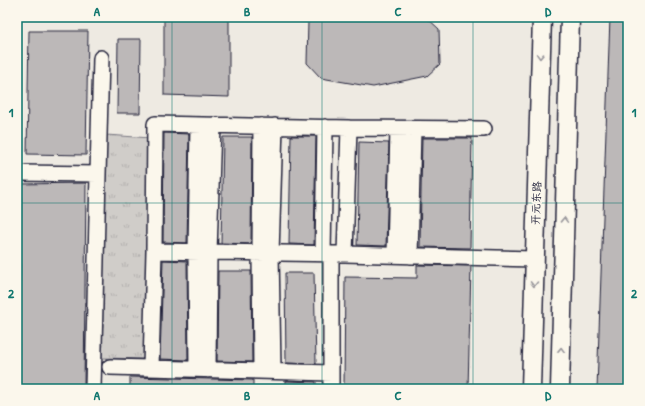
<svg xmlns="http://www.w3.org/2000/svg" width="645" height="406" viewBox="0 0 645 406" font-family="'Patrick Hand','LXGW WenKai TC',sans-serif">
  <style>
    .grass { fill: url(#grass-tufts); stroke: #797882 }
    .building { fill: #bcb8b8; stroke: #22223b }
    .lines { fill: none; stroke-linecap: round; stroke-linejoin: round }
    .minor-casing { stroke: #22223b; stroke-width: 18 }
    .major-casing { stroke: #22223b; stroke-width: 21 }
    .minor { stroke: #fbf7ec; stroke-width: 15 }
    .major { stroke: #fbf7ec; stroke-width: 18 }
    .oneway { stroke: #99979c }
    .grid { fill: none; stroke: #0f766e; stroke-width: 1; stroke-opacity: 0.55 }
    .labels { text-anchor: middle; stroke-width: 3.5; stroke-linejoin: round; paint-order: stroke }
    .street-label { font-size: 11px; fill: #22223b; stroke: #fbf7ec }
    .neatline { fill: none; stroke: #0f766e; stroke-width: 1.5 }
    .grid-label { font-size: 13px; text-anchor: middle; font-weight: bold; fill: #0f766e }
  </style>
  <defs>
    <pattern id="grass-tufts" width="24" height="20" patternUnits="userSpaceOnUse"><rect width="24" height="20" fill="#d0cdc9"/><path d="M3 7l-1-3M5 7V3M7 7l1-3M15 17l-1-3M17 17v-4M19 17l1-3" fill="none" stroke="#b2b0ae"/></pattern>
  </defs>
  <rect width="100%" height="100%" fill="#eeeae2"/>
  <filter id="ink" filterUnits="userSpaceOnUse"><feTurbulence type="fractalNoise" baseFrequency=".025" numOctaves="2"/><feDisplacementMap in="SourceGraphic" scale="8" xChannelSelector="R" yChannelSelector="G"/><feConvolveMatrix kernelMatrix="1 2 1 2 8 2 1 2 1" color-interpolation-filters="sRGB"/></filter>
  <g filter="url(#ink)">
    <path class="grass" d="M106,135L151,138L148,359L102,358Z"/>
    <path class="building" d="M164,17H229V97L164,95Z
      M313,17H426L439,29L440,64L427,76L373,87L321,78L307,63L308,21Z
      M610,17H628V389H597Z
      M29,31H88L86,155L27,154Z
      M118,39H141L140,113H117Z
      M164,133L189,134L187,243L163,242Z
      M291,136H316L314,245L289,244Z
      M223,137H252L251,244L221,243Z
      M422,138H472L470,248L420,247Z
      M359,142L389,143L386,246L357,245Z
      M86,183L84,389H18L21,184Z
      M163,260L187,261L188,360L160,359Z
      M417,265L471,266L468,389H344L345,277L417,278Z
      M218,271H251L252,362L217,361Z
      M285,273H314L316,364L286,363Z
      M130,377L253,380V389H130Z
      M286,381L316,382V389H286Z"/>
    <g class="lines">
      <g class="minor-casing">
        <path id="minor" d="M17,173L98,174L101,58
          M154,251L345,254L534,259
          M323,254L325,127
          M345,254L349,128
          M395,255L398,129
          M410,256L413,129
          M110,367L331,373
          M151,368L154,251L155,124L349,128L484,129
          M197,369L196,252L198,125
          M208,370L209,252L213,125
          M261,371L260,253L261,126
          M273,371L271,253L275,126
          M93,389L98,174
          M331,389V254"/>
      </g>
      <g class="major-casing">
        <path id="major" d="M531,389L542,17
          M560,389L570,17"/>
      </g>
      <use href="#minor" class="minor"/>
      <use href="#major" class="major"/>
    </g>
    <defs><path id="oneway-chevron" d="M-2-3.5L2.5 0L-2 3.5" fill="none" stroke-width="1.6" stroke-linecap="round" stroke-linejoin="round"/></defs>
    <g class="oneway">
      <use href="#oneway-chevron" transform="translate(540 56) rotate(92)"/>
      <use href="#oneway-chevron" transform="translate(564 220) rotate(-88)"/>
      <use href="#oneway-chevron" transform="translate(534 284) rotate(91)"/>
      <use href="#oneway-chevron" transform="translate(561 350) rotate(-88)"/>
    </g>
  </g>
  <path class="grid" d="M172,17V389M322,17V389M473,17V389M17,203H628"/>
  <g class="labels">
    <g class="street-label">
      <text transform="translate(536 203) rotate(-88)" y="4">开元东路</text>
    </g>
  </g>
  <rect width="645" height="406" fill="none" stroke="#fbf7ec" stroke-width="44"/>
  <rect x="22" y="22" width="601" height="362" class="neatline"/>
  <g class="grid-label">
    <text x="97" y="16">A</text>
    <text x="247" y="16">B</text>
    <text x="398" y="16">C</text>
    <text x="548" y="16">D</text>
    <text x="11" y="117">1</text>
    <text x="634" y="117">1</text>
    <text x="11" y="298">2</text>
    <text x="634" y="298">2</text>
    <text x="97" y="400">A</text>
    <text x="247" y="400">B</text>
    <text x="398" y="400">C</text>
    <text x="548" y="400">D</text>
  </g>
</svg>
